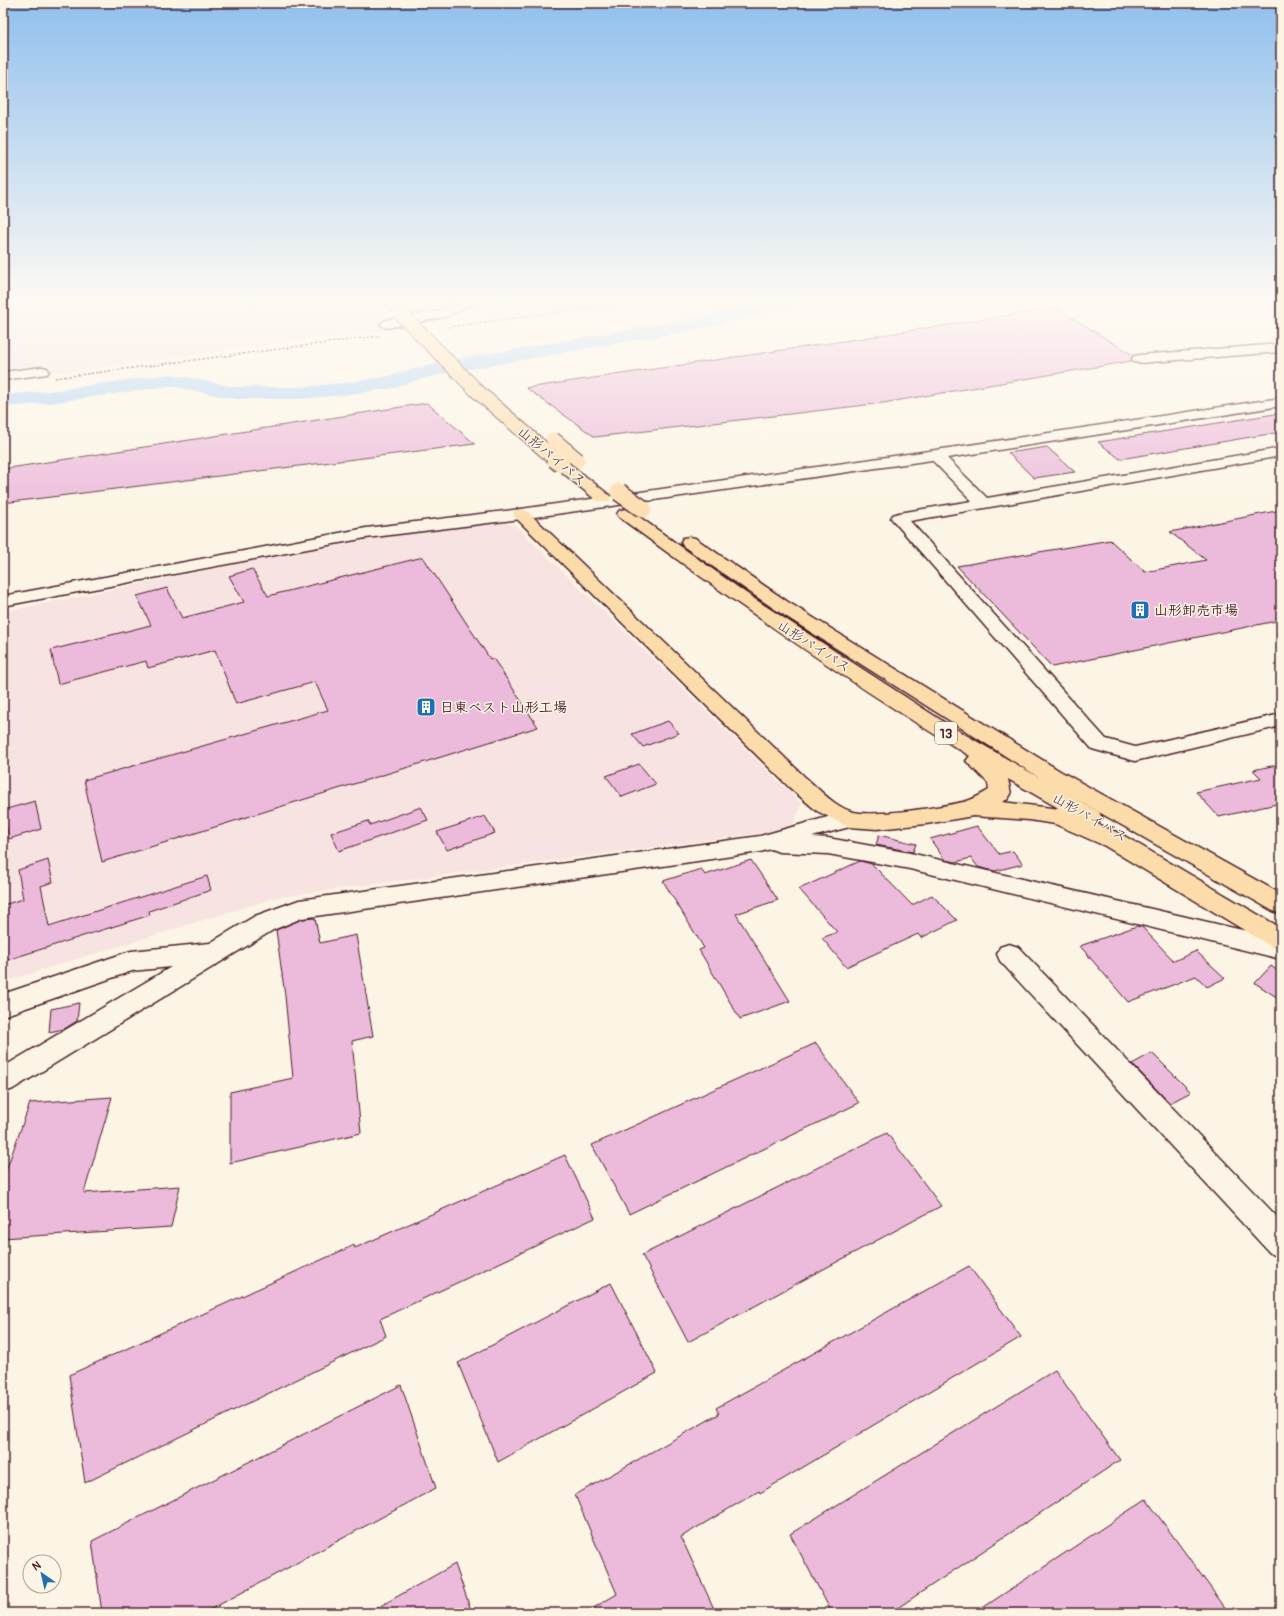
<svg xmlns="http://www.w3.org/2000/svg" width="1284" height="1616" viewBox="0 0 1284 1616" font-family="Pangolin,'Klee One',sans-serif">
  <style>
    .built { fill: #f7e3e2 }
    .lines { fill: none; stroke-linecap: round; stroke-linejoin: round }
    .river { fill: #afd3f7; fill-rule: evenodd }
    .building { fill: #ecbada; stroke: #4a1f2b }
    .minor-casing { stroke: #4a1f2b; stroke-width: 3 }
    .highway-casing { stroke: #4a1f2b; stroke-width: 3 }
    .path { stroke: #4a1f2b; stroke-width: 1.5; stroke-dasharray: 2.5 2; stroke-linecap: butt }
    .minor { fill: #fcf5e5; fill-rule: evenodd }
    .highway { fill: #fddcac; fill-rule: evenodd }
    .highway-bridge-far1-casing { stroke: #4a1f2b; stroke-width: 16; stroke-linecap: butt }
    .highway-bridge-casing { stroke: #4a1f2b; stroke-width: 20; stroke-linecap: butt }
    .highway-bridge-far1 { stroke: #fddcac; stroke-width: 14 }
    .highway-bridge { stroke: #fddcac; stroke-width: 17 }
    .labels { text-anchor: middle; stroke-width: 3; stroke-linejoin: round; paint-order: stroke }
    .shield { fill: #fcf5e5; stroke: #7f5f63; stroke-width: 1 }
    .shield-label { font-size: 13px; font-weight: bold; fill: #4a1f2b }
    .street-label { font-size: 14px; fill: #4a1f2b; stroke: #fcf5e5 }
    .poi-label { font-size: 14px; font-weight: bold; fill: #4a1f2b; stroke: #fcf5e5; text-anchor: start }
  </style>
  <rect width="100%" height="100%" fill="#fcf5e5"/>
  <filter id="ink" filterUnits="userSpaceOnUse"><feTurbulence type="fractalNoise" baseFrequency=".025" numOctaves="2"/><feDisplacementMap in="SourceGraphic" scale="8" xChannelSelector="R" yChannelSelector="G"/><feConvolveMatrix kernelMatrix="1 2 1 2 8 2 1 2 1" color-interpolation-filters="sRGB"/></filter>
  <g filter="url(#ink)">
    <path class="built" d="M3,302H162L164,310L179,311L212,302H378L401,328L3,380Z
      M499,522L515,525L802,804L791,829L278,897L3,982V612L280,555L391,536Z"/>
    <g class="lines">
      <path class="river" d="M763,302H797L795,306L689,331L458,371L417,380L394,388L343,395L300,399H236L170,386L50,403L3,407V395L50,391L170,374L236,387H300L343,383L390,376L404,371L458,359L689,319Z"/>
    </g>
    <path class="building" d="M1056,308L1133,355L1131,361L883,403L595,437L526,388L824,344Z
      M427,403L475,444L3,503V469Z
      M1281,413V432L1120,459L1098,442Z
      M1047,447L1075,472L1034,478L1008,453Z
      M1281,510V620L1052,667L957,566L1110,540L1145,572L1206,560L1170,532Z
      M423,557L490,659L493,658L538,727L102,862L84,780L328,710L315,682L236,704L215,650L148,668L146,661L58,684L51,650L151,625L137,596L167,588L182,618L244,602L229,576L252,569L268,596Z
      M668,721L679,733L643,747L632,734Z
      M639,764L656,784L622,797L606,776Z
      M1281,764V803L1219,817L1196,792L1261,778L1253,770Z
      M35,801L41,829L9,839L3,810Z
      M421,807L428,820L339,851L331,833L368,821L370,825Z
      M485,816L495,833L447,850L437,832Z
      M977,826L999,854L1013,851L1023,864L995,871L978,867L971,858L956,862L945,860L930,839Z
      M879,835L916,844L913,852L876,845Z
      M48,860L53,882L41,886L49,926L207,876L211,890L149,911L150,915L7,960L3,932V905L23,899L18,870Z
      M751,860L778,900L736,914L790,1001L740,1019L699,950L704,948L663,881L701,869L705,875Z
      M860,861L872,864L912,905L932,895L957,920L921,938L918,934L846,967L822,938L837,932L799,889Z
      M315,918L320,943L356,935L373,1036L352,1041L361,1133L230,1163V1092L293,1078L285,996L276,930L302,919Z
      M1137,926L1142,927L1174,961L1196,951L1225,978L1207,987L1196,976L1128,1002L1080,946Z
      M1271,966L1281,973V1000L1255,983Z
      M79,1003L77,1021L64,1029L49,1032L51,1009Z
      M816,1043L859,1103L629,1214L592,1145Z
      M1152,1053L1191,1092L1170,1103L1132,1064Z
      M112,1097L84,1193L180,1186L171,1227L3,1238V1179L30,1103Z
      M887,1133L941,1206L688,1342L642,1255Z
      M565,1155L595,1218L380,1319L386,1336L85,1483L69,1375L354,1245L355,1248Z
      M969,1266L1021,1337L760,1493L759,1491L681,1537L716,1613H585L617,1594L575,1495L719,1414L716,1408Z
      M611,1283L657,1373L498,1462L458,1363Z
      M1055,1370L1120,1460L890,1613H832L790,1534Z
      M401,1385L436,1488L204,1613H102L92,1541Z
      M1146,1499L1229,1613H975Z
      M455,1564L472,1613H368Z"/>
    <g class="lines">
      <g class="minor-casing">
        <path id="minor" d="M457,302H473L471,305L445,317L386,328L380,324L386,320L438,311Z
          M1281,344V352L1139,363L1134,362L1132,359L1134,356L1139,355Z
          M42,367L47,368L49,371L47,374L3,380V372Z
          M1281,398V406L947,458L987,498L1281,448V456L910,521L1106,739L1135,747L1281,714V726L1135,761L1092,749L891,518L893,515L899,513L972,501L932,460L521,519L366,538L3,606V596L366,528L521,509L936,450Z
          M849,811L857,813L860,819L857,825L812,837L828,838L910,853L1281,939V959L910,869L828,854L779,852L771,849L760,852L302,918L273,930L13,1089L3,1093V1067L171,967L132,971L3,1016V994L122,954L131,951L210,943L255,916L299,900L760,836Z
          M1009,944L1018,947L1281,1221V1258L1270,1253L1000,961L997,954L1000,947Z"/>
      </g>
      <g class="highway-casing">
        <path id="highway" d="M386,302H398L405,312L399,316L395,315Z
          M561,459L566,461L609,495L611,498L609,501H597L556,467L553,464L556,461Z
          M521,509L527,511L806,778C820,790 835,807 853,812C874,817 944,807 967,801C974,799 982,794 989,790L988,783L966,761L970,756C849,683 733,601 619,517L617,514L619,511L625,509L631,511L750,596L947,724L1040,778L776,610L683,546L681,542L683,538L689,537L695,538L788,602L1060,771L1281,894V914L1273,911L1067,794L1099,812L1102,818L1097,824L1121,834L1281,928V950L1272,947L1105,846L1055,824L1029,820L973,816L926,824L877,829L849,827L817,811L790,788L515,517L513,514L515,511ZM1008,779L1060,809L1002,802L1008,799L1011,794Z"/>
      </g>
      <path class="path" d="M448,327L630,302
        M55,378L380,336"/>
      <use href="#minor" class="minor"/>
      <use href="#highway" class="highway"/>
      <g class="highway-bridge-far1-casing">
        <path id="highway-bridge-far1" d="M399,312L477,391L556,460
          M553,439L578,460"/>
      </g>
      <g class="highway-bridge-casing">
        <path id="highway-bridge" d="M555,459L561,464
          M619,492L643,509"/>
      </g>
      <use href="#highway-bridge-far1" class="highway-bridge-far1"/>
      <use href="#highway-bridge" class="highway-bridge"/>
    </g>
  </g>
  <linearGradient id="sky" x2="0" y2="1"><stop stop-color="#91c0ee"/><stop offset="0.57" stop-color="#fefaf3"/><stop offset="1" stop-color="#fefaf3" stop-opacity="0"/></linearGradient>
  <rect width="1284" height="528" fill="url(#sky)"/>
  <defs>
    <g id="building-square" transform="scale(1)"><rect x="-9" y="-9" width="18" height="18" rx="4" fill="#1f6fb2" stroke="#fcf5e5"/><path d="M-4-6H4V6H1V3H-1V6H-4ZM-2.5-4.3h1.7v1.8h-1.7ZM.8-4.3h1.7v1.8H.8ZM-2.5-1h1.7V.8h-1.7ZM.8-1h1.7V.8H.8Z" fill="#fff"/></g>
  </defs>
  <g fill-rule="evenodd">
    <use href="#building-square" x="1140" y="610"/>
    <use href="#building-square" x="426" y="707"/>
  </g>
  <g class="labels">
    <rect class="shield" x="935" y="722" width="22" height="22" rx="3"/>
    <g class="shield-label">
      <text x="946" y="738">13</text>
    </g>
    <g class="street-label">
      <text transform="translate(552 456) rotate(40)" y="5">山形バイパス</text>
      <text transform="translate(814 646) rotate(33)" y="5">山形バイパス</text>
      <text transform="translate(1090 817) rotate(30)" y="5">山形バイパス</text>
    </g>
    <g class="poi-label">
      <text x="1154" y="615">山形卸売市場</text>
      <text x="440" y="712">日東ベスト山形工場</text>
    </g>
  </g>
  <rect width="1284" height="1616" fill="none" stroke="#fcf5e5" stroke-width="16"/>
  <rect x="8" y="8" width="1268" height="1600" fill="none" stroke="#4a1f2b" stroke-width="1.5" filter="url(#ink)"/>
  <g transform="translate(42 1574) rotate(326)"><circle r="19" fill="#fcf5e5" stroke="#b59f9b"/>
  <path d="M0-3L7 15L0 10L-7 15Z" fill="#1f6fb2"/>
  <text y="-6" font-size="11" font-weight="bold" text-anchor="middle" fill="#4a1f2b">N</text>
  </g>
</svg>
